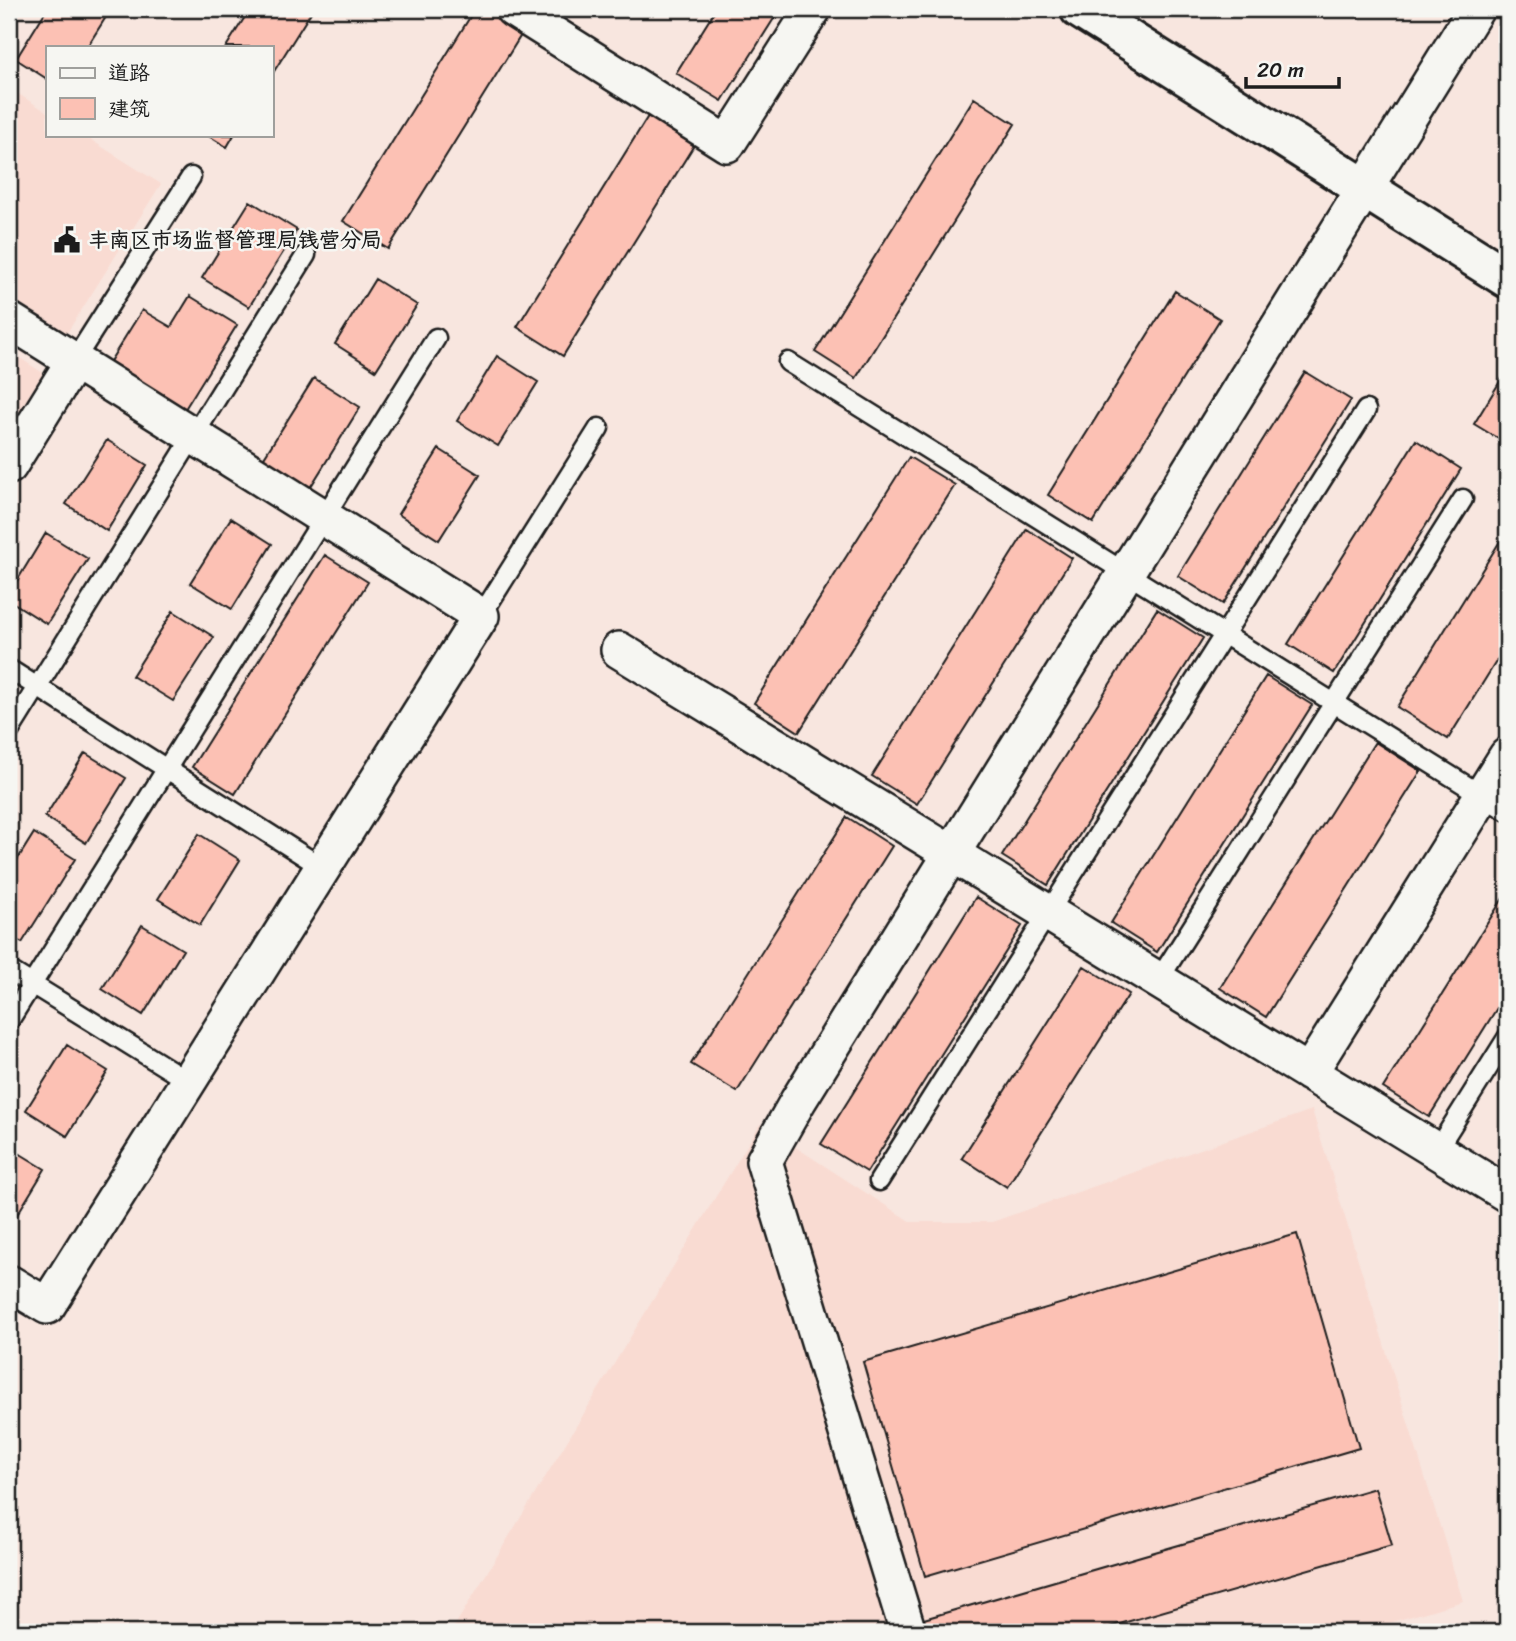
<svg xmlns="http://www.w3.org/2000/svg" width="1516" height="1641" viewBox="0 0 1516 1641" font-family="Sriracha,'LXGW WenKai TC',sans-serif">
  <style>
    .built { fill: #f9dbd2 }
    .building { fill: #fcc1b4; stroke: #1c1c1c; stroke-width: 2 }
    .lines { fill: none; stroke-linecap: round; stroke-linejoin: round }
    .service-casing { stroke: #1c1c1c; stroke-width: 23 }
    .minor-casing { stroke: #1c1c1c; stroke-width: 40 }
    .tertiary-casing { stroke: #1c1c1c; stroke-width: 44 }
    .service { stroke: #f6f6f2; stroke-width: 18 }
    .minor { stroke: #f6f6f2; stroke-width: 35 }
    .tertiary { stroke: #f6f6f2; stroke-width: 38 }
    .labels { text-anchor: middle; stroke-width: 5; stroke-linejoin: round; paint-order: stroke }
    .poi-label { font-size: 21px; font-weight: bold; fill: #1c1c1c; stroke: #f6f6f2; text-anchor: start }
  </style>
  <rect width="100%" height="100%" fill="#f8e6df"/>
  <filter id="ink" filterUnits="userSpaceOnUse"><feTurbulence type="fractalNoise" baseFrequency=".0143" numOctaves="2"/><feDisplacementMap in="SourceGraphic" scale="14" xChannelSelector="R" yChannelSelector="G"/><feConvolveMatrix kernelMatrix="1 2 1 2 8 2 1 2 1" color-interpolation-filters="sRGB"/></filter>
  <g filter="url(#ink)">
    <path class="built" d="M9,88L47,112V135H83L161,184L67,333L9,297Z
      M9,351L43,373L9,428Z
      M1312,1110L1463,1601L1358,1632H451L760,1124L911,1222H992Z"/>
    <path class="building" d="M47,9H111L87,47H47V79L16,59Z
      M250,9H313L271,76V47H226Z
      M475,9H497L526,27L388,249L343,221Z
      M716,9H780L722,101L676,73Z
      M974,98L1015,124L856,378L815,352Z
      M655,105L701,134L563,356L517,327Z
      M207,135H234L227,147Z
      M250,201L297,230L249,307L202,278Z
      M375,279L417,305L376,370L335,344Z
      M1175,291L1220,319L1093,523L1048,495Z
      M190,296L237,325L185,409L109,363L142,310L171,327Z
      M497,356L538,382L498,446L457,421Z
      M1507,370V444L1474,424Z
      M1305,372L1351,400L1223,604L1178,576Z
      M314,378L360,407L308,491L261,462Z
      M107,440L147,465L107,531L66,504Z
      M1416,440L1461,469L1334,673L1288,644Z
      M439,449L480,475L439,540L398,514Z
      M909,457L955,485L799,732L754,703Z
      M1507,488V508L1498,503Z
      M231,518L272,544L232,609L190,583Z
      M1027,529L1072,558L917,804L872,776Z
      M1507,530V644L1448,739L1397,707Z
      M46,533L88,559L47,624L9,600V594Z
      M325,555L368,582L235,794L192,767Z
      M1157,609L1203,638L1048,885L1002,856Z
      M173,611L214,637L173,701L132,676Z
      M1266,676L1312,705L1157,952L1111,923Z
      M1375,742L1421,771L1266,1017L1220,988Z
      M85,753L126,778L86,843L45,817Z
      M847,817L892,846L737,1092L691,1064Z
      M34,833L75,859L22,943L9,935V873Z
      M199,834L240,860L200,925L158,899Z
      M1507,892V992L1429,1117L1383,1088Z
      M976,897L1022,926L867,1172L821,1144Z
      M142,925L183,950L143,1015L102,989Z
      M1084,966L1129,994L1007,1187L962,1158Z
      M67,1045L108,1071L67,1136L26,1110Z
      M9,1147L45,1169L9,1228Z
      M1297,1234L1359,1448L925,1576L863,1362Z
      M1375,1488L1392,1545L1092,1632H928L924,1619Z"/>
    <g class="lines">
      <g class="service-casing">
        <path id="service" d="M74,361L191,177
          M788,362L1507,811
          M481,616L599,428
          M9,669L323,868
          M9,732L306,255
          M9,970L188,1081
          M1158,981L1463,499
          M9,1021L436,338
          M1436,1151L1507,1038
          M879,1181L1366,410"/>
      </g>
      <g class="minor-casing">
        <path id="minor" d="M513,9L727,144L813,9
          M9,320L481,616L47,1306L9,1283
          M9,466L74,361
          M619,650L1507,1194
          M1309,1073L1507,756
          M908,1632L764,1161L798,1101L1476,9"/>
      </g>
      <g class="tertiary-casing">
        <path id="tertiary" d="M1080,9L1507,278"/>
      </g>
      <use href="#service" class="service"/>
      <use href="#minor" class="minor"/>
      <use href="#tertiary" class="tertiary"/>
    </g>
  </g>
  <defs>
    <g id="civic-bare" transform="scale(2.1)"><path d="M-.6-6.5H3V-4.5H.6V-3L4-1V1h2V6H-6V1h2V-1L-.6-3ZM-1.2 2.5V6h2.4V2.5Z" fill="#1c1c1c" stroke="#f6f6f2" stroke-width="2.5" paint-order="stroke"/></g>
  </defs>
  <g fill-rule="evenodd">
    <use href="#civic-bare" x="67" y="240"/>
  </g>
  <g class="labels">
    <g class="poi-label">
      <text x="88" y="247">丰南区市场监督管理局钱营分局</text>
    </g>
  </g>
  <rect width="1516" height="1641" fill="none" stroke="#f6f6f2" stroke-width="35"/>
  <rect x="18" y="18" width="1481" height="1606" fill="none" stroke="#1c1c1c" stroke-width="2.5" filter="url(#ink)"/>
  <rect x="46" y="46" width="228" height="91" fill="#f6f6f2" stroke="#9f9f9c" stroke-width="2"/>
  <rect x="60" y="68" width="35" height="10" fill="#f6f6f2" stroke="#9f9f9c" stroke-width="2"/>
  <text x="108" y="80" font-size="21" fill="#1c1c1c">道路</text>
  <rect x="60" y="98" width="35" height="21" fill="#fcc1b4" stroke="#9f9f9c" stroke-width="2"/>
  <text x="108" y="116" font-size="21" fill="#1c1c1c">建筑</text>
  <path d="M1246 77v10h93v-10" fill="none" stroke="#1c1c1c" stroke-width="3.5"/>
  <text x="1257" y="77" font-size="21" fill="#1c1c1c" stroke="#f6f6f2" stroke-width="5" paint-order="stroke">20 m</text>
</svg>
